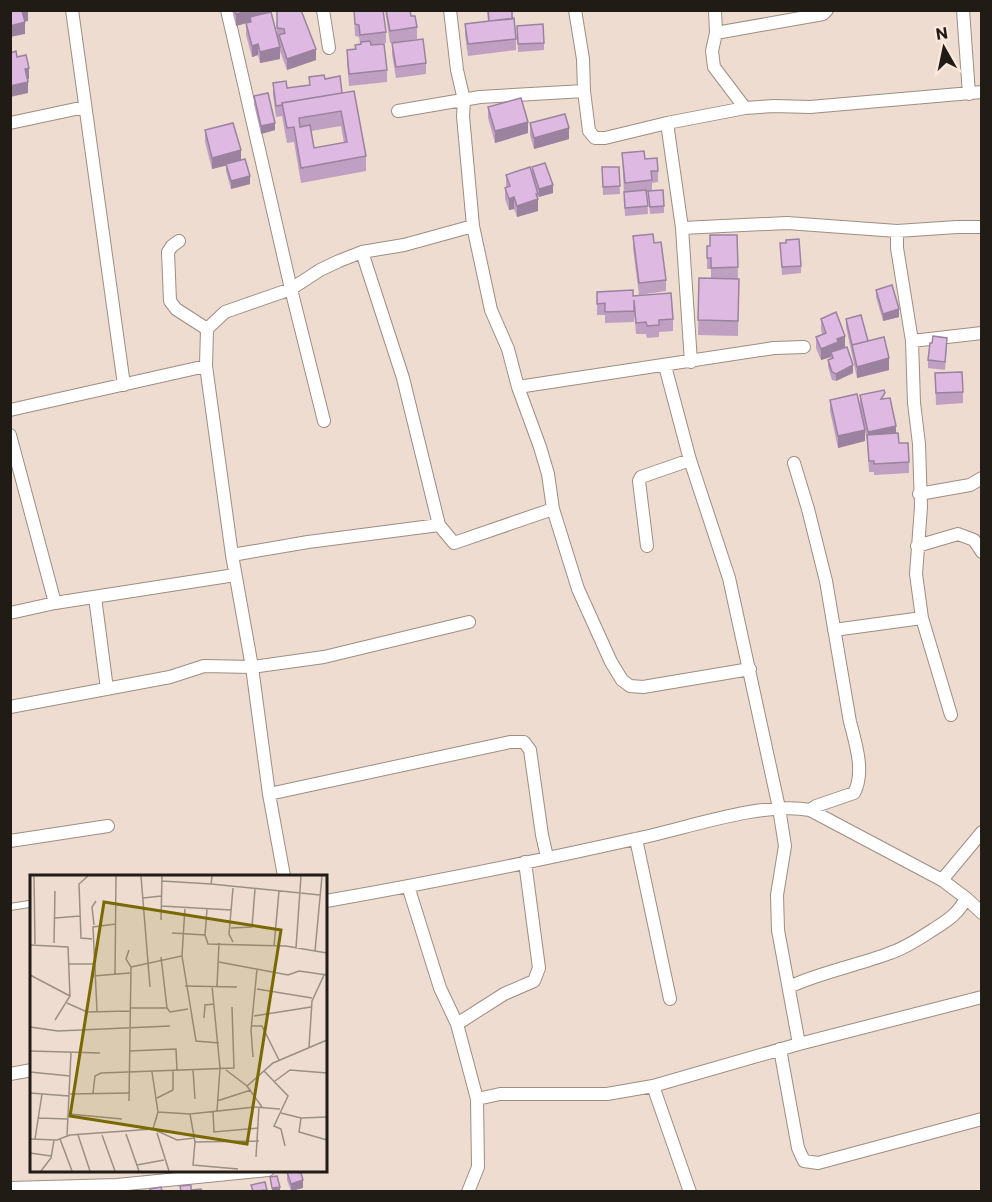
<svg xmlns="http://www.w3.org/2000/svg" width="992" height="1202" viewBox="0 0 992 1202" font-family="Commissioner,sans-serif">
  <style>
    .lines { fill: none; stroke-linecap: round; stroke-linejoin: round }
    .service-casing { stroke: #9e8e82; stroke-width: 8 }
    .minor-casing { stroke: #9e8e82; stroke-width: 14 }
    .service { stroke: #fff; stroke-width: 6 }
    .minor { stroke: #fff; stroke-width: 12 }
    .wall { fill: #bfa0c3; fill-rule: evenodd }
    .shaded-wall { fill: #9b829f }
    .building { fill: #debae3; stroke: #9b829f; stroke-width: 1.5; fill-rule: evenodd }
    .inset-road { fill: none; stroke: #9b8f85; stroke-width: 1.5 }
    .view { fill: #786a01; fill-opacity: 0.15; stroke: #786a01; stroke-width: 3 }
    .inset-edge { fill: none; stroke: #211b16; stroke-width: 3 }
  </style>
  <rect width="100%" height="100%" fill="#eddccf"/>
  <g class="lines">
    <g class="service-casing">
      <path id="service" d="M10,907L29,904"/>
    </g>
    <g class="minor-casing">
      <path id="minor" d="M72,10L124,385
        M227,10L291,289L324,421
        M323,10L329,48
        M575,10L583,59L584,91
        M715,10L716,33L712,51L714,67L745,108
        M963,10L969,94
        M716,33L823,14L827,10
        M398,111L480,97L584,91L589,131L595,138H605L667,123L745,108L774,106L810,107L982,92
        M10,123L85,107
        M667,123L682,228L691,362
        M473,226L491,310L508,349L518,387L540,447L548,474L553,509L578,589L611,662L622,680L630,686L643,687L750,669
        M682,228L787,223L897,231L957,227H982
        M897,231V248L912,341L914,403L919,444L921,507L916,574L922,618L951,715
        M179,241L172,246L168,252L170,301L176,309L207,329
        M362,252L403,378L439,525
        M912,341L982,333
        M665,366L690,460L729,578L779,808L785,846L777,895L778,930L799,1044
        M518,387L774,348L804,347
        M10,410L206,366
        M10,435L55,603
        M919,494L970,485L982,478
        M647,546L639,481L641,477L690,460
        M917,546L958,534L974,540L982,552
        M232,555L308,542L439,525L454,543L553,509
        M95,597L107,689
        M10,613L55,603L235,575
        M834,630L922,618
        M10,707L170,677L204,666L252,667L324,657L469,622
        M269,794L510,742H524L530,750L542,835L547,857
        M810,810L942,880L966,898L982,913
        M636,839L670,999
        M10,841L108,826
        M284,876L269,794L252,667L232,555L206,366L207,329L225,312L291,289L320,270L339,261L362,252L404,245L473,226L463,116L464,100L457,70L450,10
        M942,880L982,832
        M408,886L440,988L457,1024L477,1099L478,1167L468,1192
        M326,901C429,883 532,862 635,839C685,829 761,801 810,810L816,806L854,793C865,773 856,744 850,722L826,581L808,509L794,463
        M789,987C821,972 856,966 890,953C906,948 920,938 934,929C948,920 959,913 966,898
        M457,1024L504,994L534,981L539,968L525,862
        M780,1049L798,1148L804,1161L818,1163L982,1119
        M10,1074L32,1070
        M653,1086L690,1192
        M477,1099L500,1094H607L653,1086L799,1044L982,997
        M10,1188L117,1185L268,1170"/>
    </g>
    <use href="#service" class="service"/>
    <use href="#minor" class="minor"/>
  </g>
  <path class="wall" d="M232,10H267V13L277,34V10L316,60L287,70L280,51V59L260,63L258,55L252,57L246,35V23L250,22L236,26Z
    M354,10L386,32V43L371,45L387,70V82L349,86L347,62V50L355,49V45L360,44L359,37L355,36Z
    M385,10H410L411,16L417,27V39L390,43Z
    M487,10H512L516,39V50L468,56L465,35V24L488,21Z
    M517,26L544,43V50L518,52Z
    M392,43L426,63V74L396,78L392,54Z
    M309,77L325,79L342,93L366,156V171L301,183L294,142L287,143L282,116L276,117L273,95V83L287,88L309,85ZM341,126L344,143L314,148L311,131Z
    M254,96L275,130L261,134L254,104Z
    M488,107L528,133L495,143L488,118Z
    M530,123L569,139L534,149L530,135Z
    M205,130L241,160L250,184L231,189L226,171V165L212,169L205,142Z
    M622,153L645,159L658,171V182L652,183V190L664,206V213L650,214L648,192H647L648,214L625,216Z
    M532,167L553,193L538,197V211L517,217L514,209L509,210L505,199V188L506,187V175L532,173Z
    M602,167H619L620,194L603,195Z
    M737,235L738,279H739L738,336L698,335L699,278H711V269H707V246H710Z
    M633,236L654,243L666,280V291L639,295L633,248Z
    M780,243H786L801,266V273L782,275Z
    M876,290L899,317L883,321L876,297Z
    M597,292L633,296L673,319V331L659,332V337L647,338L646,334H636L634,311V322L605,323V315H597Z
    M821,319L845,347L853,373L836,381L832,380L828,367V360L831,359V357L821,360L816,348V337L822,334L821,330Z
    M846,319L868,341L889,370L857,378L846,327Z
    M947,345L945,370L928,368V360Z
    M935,373L963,392V403L936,405Z
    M860,395L885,399L899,443L909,462V473L874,475V472H869L867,441L865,431V441L838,448L830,411V400L860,406Z
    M287,1172L303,1188L291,1191L287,1180Z"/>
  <path class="shaded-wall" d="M28,10V21L22,22V11Z
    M252,10H267V18L250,17V22L236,26V14Z
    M25,22V34L10,37V26Z
    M258,44V55L252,57V46Z
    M280,47V59L260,63V52Z
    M316,49V60L287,70V59Z
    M29,68V79L25,80V69Z
    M28,82V93L10,97V86Z
    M528,122V133L495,143V131Z
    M275,123V130L261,134V126Z
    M569,128V139L534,149V138Z
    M241,150V162L212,169V158Z
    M250,176V184L231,189V181Z
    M553,185V193L539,197V189Z
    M514,197V209L509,210V199Z
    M538,199V211L517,217V206Z
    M899,309V317L883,321V314Z
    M845,336V347L831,352V357L821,360V349L837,339Z
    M889,358V370L857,378V367Z
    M853,365V373L836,381V374Z
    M896,426V437L868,443V432Z
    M865,430V441L838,448V436Z
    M303,1180V1188L291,1191V1184Z
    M280,1187V1191H272V1188Z"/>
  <path class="building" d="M10,10H24L22,11L25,22L10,26Z
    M235,10H252L236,14Z
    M277,10H301L316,49L287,59L279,35L285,33L284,29L277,28Z
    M354,10H383L386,32L360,35L359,25L355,24Z
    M386,10H410L411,16H415L417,27L390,31Z
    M488,10H512V19L489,21Z
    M271,12L280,47L260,52L258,44L252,46L246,23L251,22L250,17Z
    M514,18L516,39L468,44L465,24Z
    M543,24L544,43L518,44L517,26Z
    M423,39L426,63L396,67L392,43Z
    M370,41L371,45L384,44L387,70L349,74L347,50L356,49L355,45L361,44V42Z
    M16,51L17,57L26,55L29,68L25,69L28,82L10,86V53Z
    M324,75L325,79L340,76L342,93L282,103V105L276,106L273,83L286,81L287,88L310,85L309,77Z
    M354,91L366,156L301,168L294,127L287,128L282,103ZM341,111L347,142L314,148L310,125L300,127L299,118Z
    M268,93L275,123L261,126L254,96Z
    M521,98L528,122L495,131L488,107Z
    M565,114L569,128L534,138L530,123Z
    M233,123L241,150L212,158L205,130Z
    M644,151L645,159L657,158L658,171H651L652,180L625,183L622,153Z
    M245,159L250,176L231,181L226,164Z
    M545,163L553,185L539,189L532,167Z
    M530,167L538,194H536L538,199L517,206L514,197L509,199L505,188L510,186L506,175Z
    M602,167H619L620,186L603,187Z
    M646,190L648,206L625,208L624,192Z
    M663,190L664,206L650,207L648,191Z
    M653,234L654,243L661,242L666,280L639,283L633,236Z
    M710,235H737L738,267L711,268V258H707V246H710Z
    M799,239L801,266L782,267L780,243H786V240Z
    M699,278L739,279L738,321L698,320Z
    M892,285L899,309L883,314L876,290Z
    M633,290V296L671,293L673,319L659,320V325L647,326L646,322L636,323L634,300V311L605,312V303L597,304V292Z
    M836,312L845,336L837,339L838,342L821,349L816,337L826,333L821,319Z
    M861,315L868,341L852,345L846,319Z
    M933,336L947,338L945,362L928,360L930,343H932Z
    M884,337L889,358L857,367L852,345Z
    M847,347L853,365L836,374L832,372L828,360L833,358L831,352Z
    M962,372L963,392L936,393L935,373Z
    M884,390L885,393L881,399L890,398L896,426L868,432L860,395Z
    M857,394L865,430L838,436L830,400Z
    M898,433L899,443H908L909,462L874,464V461H869L867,435Z
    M293,1170H300L303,1180L291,1184L287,1172Z
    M277,1176L280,1187L272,1188L270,1177Z
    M265,1182L267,1190L253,1191L251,1185Z
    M191,1185V1190L201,1189L202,1191H177H181L180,1186Z
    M161,1187L162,1191H150V1189Z"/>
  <g transform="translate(30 875)">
    <rect width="297" height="297" fill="#eddccf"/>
    <path class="inset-road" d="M4,1L5,69M58,1L49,9L51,63L62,64M111,1L120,112M132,6L181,9L182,1M181,9L290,20M203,13L199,59L203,67M113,23L131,21M131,31L201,35M25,43L50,41M131,45L132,1M64,50L62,32L66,26M201,53L222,52L225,14M142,58L175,60L178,69L256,71L297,78M175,60L177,34M24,68L25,16M0,70L38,72L40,121L25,145M244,71L249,16M266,73L271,1M99,75L96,84L101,92L99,226M285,76L292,1M152,81L166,166L189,168M131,82L137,133M189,87L258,100L269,96L297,100M39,89H63M101,92L152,81L155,32M85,99L86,1M0,100L40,121M63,101L100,98M155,111L207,112M182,111L190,193L187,236M187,111L189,68M227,114L282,123M37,128L57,137L100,136M100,133H137L140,137L158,134M67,136L63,52L86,49M224,141L281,132M174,143L175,130L184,129M222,151H232L249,185M0,152L28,156L140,151M279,172L282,126L294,100M0,176L70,178M99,176L146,174L147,195M223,182L221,155L227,94M163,195L165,224M196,195L217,211L232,232M234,196L258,221L244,251L251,254L255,271M0,197L40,201M122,197L128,237L123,254M245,206L260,195L297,198M217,211L243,188L297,165M0,218L39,221M63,218L65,201L71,198L204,193L202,132M40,219L100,218M127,223L143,215V196M187,226L221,215M183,236L184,257L228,253M128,237L160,239L225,232L250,234M251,238L271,243L297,242M39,239L92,244M160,239L165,267L163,290L208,294M8,243L38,244M271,243L269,257L297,265M127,258L139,296M96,259L109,296M48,260L60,296M72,260L85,296M37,261L41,177M0,264L27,265L40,260L123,254L147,265L165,263M5,264L12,219M30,264L42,296M165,267L229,266M0,278L21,281M226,282L229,232M107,290L134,285M11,296L21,283L24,265"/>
    <path class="view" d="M74,27L251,55L217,269L40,241Z"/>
    <rect width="297" height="297" class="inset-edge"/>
  </g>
  <rect width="992" height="1202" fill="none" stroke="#211b16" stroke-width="24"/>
  <g transform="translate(944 48) rotate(351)" stroke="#fbe9dc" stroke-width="4.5" paint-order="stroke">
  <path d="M0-4.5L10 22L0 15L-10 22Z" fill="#211b16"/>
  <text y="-9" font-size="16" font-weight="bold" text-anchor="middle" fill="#211b16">N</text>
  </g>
</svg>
